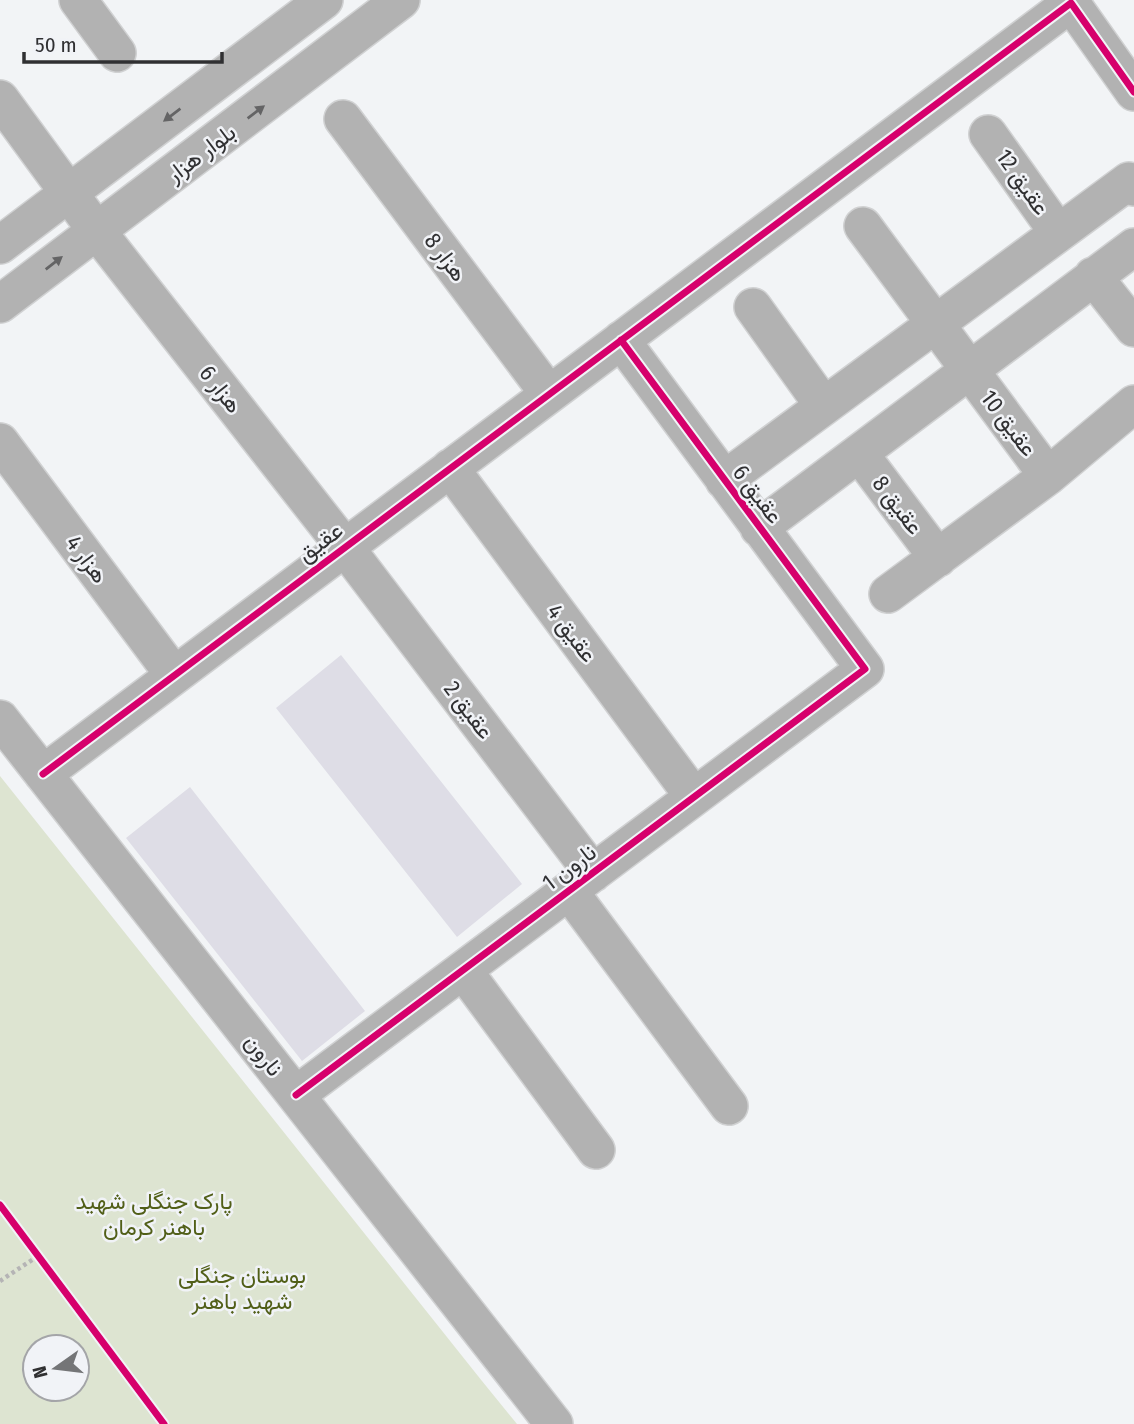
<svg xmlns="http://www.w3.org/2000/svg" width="1134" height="1424" viewBox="0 0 1134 1424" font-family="'Fira Sans Condensed',Vazirmatn,sans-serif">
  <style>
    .green { fill: #dde4d1; fill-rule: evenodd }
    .building { fill: #dedde6 }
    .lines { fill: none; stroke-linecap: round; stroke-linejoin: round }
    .minor-casing { stroke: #d0d1d2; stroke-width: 40 }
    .path { stroke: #b5b4b5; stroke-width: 4.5; stroke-dasharray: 3.5 3.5; stroke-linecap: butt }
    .minor { stroke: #b2b2b2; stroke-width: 37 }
    .cycleway-casing { stroke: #f1f3f7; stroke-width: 11 }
    .cycleway { stroke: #d6006c; stroke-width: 7 }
    .oneway { fill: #646465 }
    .labels { text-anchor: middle; stroke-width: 5; stroke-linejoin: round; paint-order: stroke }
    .street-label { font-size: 23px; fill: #303032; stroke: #f1f3f7 }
    .park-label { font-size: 23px; fill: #515f18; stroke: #f1f3f7 }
  </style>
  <rect width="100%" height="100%" fill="#f2f4f6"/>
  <path class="green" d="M0,776L482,1381L517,1424H0ZM35,1347H77V1389H35Z"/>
  <path class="building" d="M341,655L522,884L457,937L276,708Z
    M190,787L365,1011L302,1061L126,838Z"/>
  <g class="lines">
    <g class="minor-casing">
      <path id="minor" d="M78,0L117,53
        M0,99L96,230L354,559L593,873
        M343,119L549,394
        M988,134L1057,231
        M863,226L1048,476
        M0,245L324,0
        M1093,276L1134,328
        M0,304L401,0
        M753,307L823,405
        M0,442L174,675
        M859,453L938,558
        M450,468L694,797
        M724,480L1129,181L1134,187
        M759,528L1134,247
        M888,594L1048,476L1134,404
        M0,719L554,1424
        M43,774L1071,3L1134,92
        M569,891L729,1106
        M463,970L596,1150
        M296,1095L865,669L621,340"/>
    </g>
    <path class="path" d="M0,1281L38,1256"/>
    <use href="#minor" class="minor"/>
    <g class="cycleway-casing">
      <path id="cycleway" d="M43,774L1071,3L1134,92
        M296,1095L865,669L621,340
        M0,1205L164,1424"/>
    </g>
    <use href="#cycleway" class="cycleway"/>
  </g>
  <defs><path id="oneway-solid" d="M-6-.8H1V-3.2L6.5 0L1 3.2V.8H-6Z" transform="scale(1.75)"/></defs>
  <g class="oneway">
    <use href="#oneway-solid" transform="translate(256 112) rotate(-37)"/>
    <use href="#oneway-solid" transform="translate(172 115) rotate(143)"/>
    <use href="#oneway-solid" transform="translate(54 263) rotate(-38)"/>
  </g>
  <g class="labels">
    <g class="street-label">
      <text transform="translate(201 153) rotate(-37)" y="8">بلوار هزار</text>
      <text transform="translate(1023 182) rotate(55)" y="8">عقيق 12</text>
      <text transform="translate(446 257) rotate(53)" y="8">هزار 8</text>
      <text transform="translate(221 389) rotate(52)" y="8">هزار 6</text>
      <text transform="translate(1009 423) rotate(53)" y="8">عقيق 10</text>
      <text transform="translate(758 494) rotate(53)" y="8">عقيق 6</text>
      <text transform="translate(898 505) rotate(53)" y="8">عقيق 8</text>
      <text transform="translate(320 542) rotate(-37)" y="8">عقيق</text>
      <text transform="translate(87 559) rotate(53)" y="8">هزار 4</text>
      <text transform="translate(572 633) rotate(53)" y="8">عقيق 4</text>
      <text transform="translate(469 710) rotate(53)" y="8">عقيق 2</text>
      <text transform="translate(569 867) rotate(-37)" y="8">نارون 1</text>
      <text transform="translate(264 1055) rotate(52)" y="8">نارون</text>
    </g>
    <g class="park-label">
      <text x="154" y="1209">پارک جنگلی شهید<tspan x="154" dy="26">باهنر کرمان</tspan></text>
      <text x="242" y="1283">بوستان جنگلی<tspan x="242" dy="26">شهید باهنر</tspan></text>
    </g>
  </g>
  <g transform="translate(56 1368) rotate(256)"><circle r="33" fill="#f1f3f7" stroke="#a4a5a8" stroke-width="2"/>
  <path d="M0-5L12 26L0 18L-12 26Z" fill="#747577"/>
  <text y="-10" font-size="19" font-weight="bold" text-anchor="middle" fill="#303032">N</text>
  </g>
  <path d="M24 52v10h198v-10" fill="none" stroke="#303032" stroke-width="3.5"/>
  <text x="35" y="52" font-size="21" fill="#303032" stroke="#f1f3f7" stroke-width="5" paint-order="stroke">50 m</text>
</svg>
